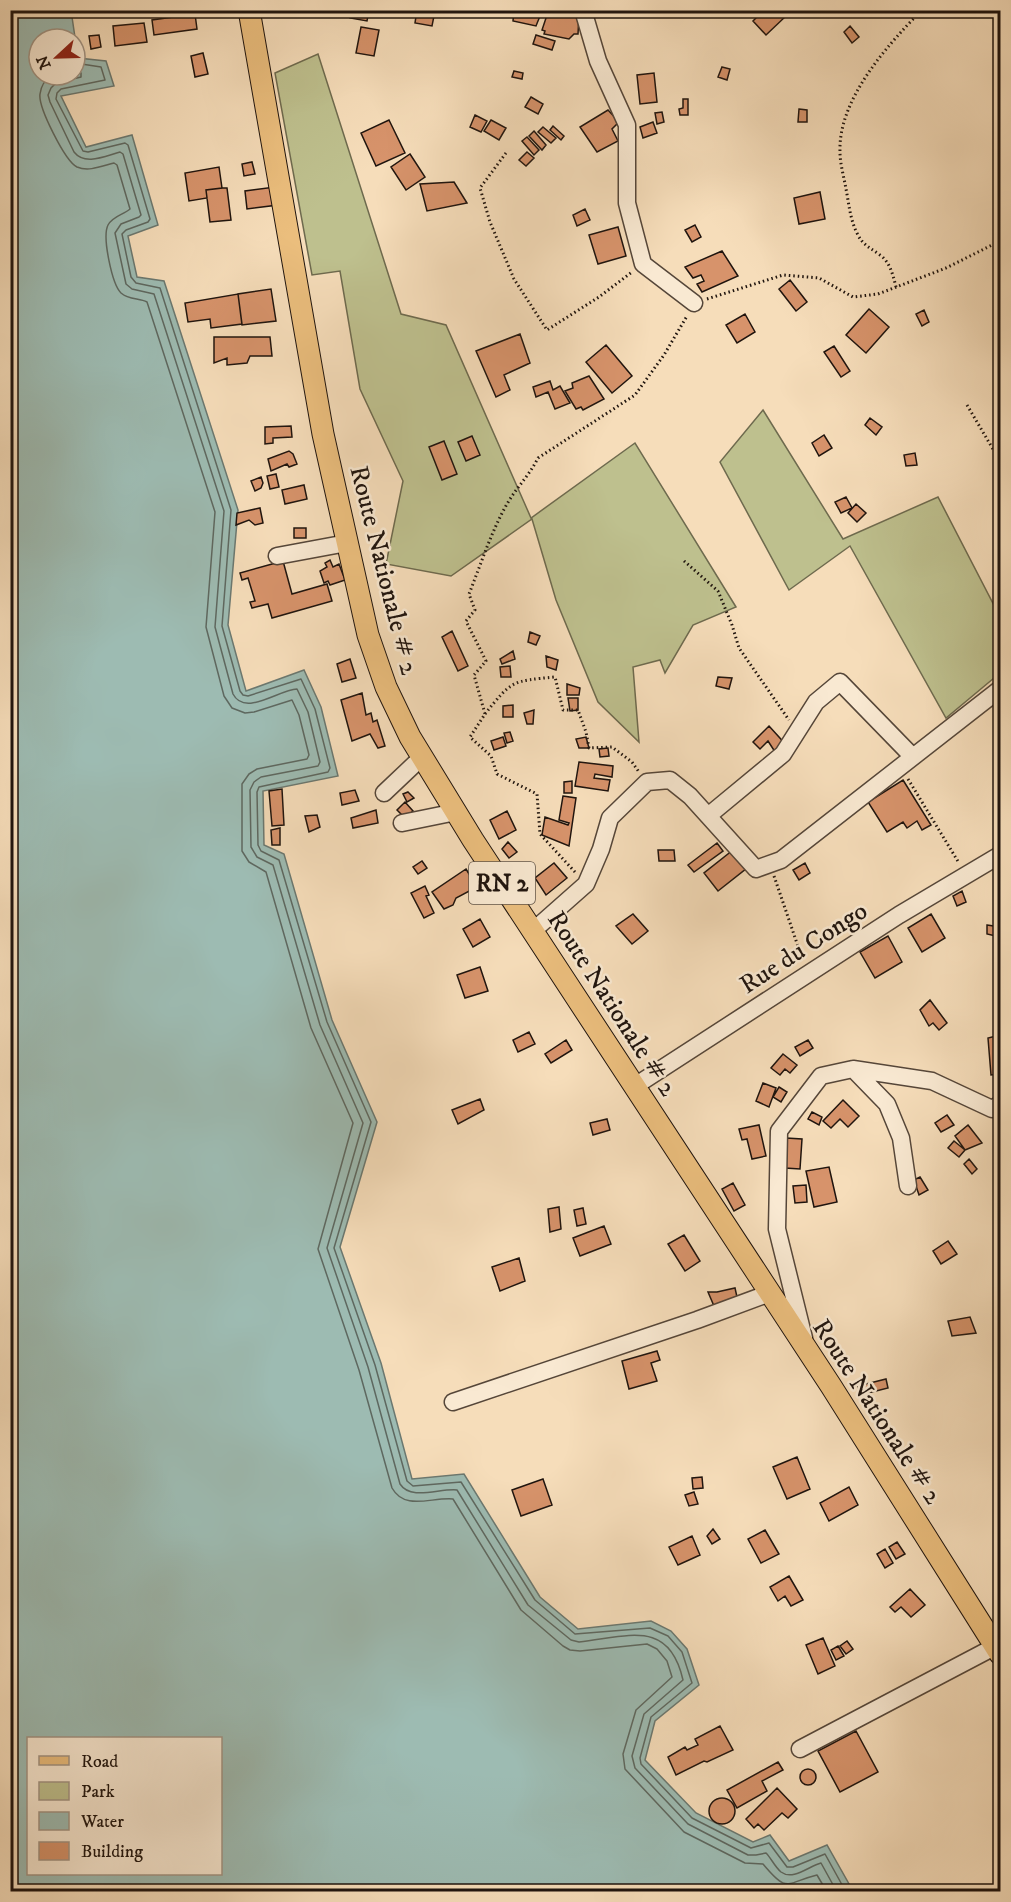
<svg xmlns="http://www.w3.org/2000/svg" width="1011" height="1902" viewBox="0 0 1011 1902" font-family="'IM FELL DW Pica',serif">
  <style>
    .green { fill: #bec08e; stroke: #6e6a4e; stroke-width: 1.5 }
    .water { fill: #9dbbb2; stroke: #6b7870; stroke-width: 1.5; fill-rule: evenodd }
    .lines { fill: none; stroke-linecap: round; stroke-linejoin: round }
    .shore { stroke: #5e6860; stroke-width: 1.5 }
    .building { fill: #d7936b; stroke: #1f140e; stroke-width: 1.5 }
    .minor-casing { stroke: #554639; stroke-width: 19 }
    .major-casing { stroke: #1f140e; stroke-width: 23 }
    .path { stroke: #1f140e; stroke-width: 3; stroke-dasharray: 1.5 3; stroke-linecap: butt }
    .minor { stroke: #f9e9d2; stroke-width: 16 }
    .major { stroke: #ebbe7d; stroke-width: 21 }
    .labels { text-anchor: middle; stroke-width: 5; stroke-linejoin: round; paint-order: stroke }
    .shield { fill: #f9e9d2; stroke: #605449; stroke-width: 1.5 }
    .shield-label { font-size: 24px; font-weight: bold; fill: #1f140e }
    .street-label { font-size: 26px; fill: #1f140e; stroke: #f9e9d2 }
  </style>
  <rect width="100%" height="100%" fill="#f6ddba"/>
  <filter id="stains"><feTurbulence type="fractalNoise" baseFrequency=".00333" numOctaves="4"/><feColorMatrix values="0 0 0 0 .2 0 0 0 0 .09 0 0 0 0 .02 0 0 0 .5 -.17"/></filter>
  <radialGradient id="worn" r=".72"><stop offset=".6" stop-color="#630" stop-opacity="0"/><stop offset="1" stop-color="#630" stop-opacity=".3"/></radialGradient>
  <path class="green" d="M318,54L401,314L446,325L531,518L635,443L736,607L693,625L665,673L660,660L633,667L639,742L598,702L556,600L532,519L451,576L386,564L403,481L360,389L340,271L312,275L275,73Z
    M763,410L843,539L938,497L1000,617V673L946,718L850,546L789,590L720,462Z"/>
  <path class="water" d="M71,10L78,58L106,61L114,86L61,96L86,147L132,135L158,225L128,236L137,277L164,281L238,510L228,625L246,691L304,670L321,707L338,776L263,791L264,845L284,854L332,1020L377,1122L340,1247L381,1363L412,1479L464,1474L540,1597L578,1629L651,1621L671,1631L687,1649L699,1685L655,1721L645,1760L696,1813L753,1842L770,1835L789,1861L827,1845L853,1891L11,1892L10,11ZM39,39H75V75H39ZM28,1738H220V1874H28Z"/>
  <g class="lines">
    <path class="shore" d="M75,63L101,67L105,80L61,89L57,93L56,99L83,151L88,152L125,143L128,145L150,219L148,222L126,230L122,234L131,277L136,283L160,288L231,510L222,626L240,691L243,695L248,696L301,679L315,709L330,768L328,772L259,787L257,792L258,845L261,851L279,860L327,1022L371,1122L334,1248L375,1365L407,1481L413,1486L461,1482L535,1600L575,1634L650,1628L668,1636L682,1652L692,1683L651,1717L640,1758L641,1764L692,1818L751,1848L769,1843L787,1867H793L825,1854L846,1892
      M75,72L81,73V77L56,83L51,88L48,95L50,102L74,152C85,166 105,156 120,152L123,154L141,215L139,217L121,224L115,233L126,284L132,289L154,294L224,511L215,627L233,694C245,717 278,690 297,689L308,712L320,762L318,766L261,777L254,782L250,790L251,847L257,857L273,865L320,1025L363,1123L327,1248L368,1367L400,1484C411,1501 440,1488 457,1490L528,1605L571,1640L579,1642C627,1637 669,1618 683,1680L644,1714L632,1756L635,1768L688,1824L748,1855H756L766,1853C771,1858 775,1867 781,1872C793,1881 809,1866 821,1863L837,1892
      M52,75C46,79 41,85 40,94C38,107 65,161 77,167C89,172 102,166 114,163L117,165L130,209C123,215 113,216 108,225C102,237 112,284 121,293C129,300 139,298 147,302L215,512L206,627L224,696L232,708L245,713L254,712L292,700L299,715L309,755L307,759L257,769L249,774L242,784V851L249,862L266,872L311,1028L353,1123L318,1249L359,1370L392,1488C405,1511 431,1497 453,1499L521,1610L563,1646L570,1650L580,1651L647,1644L657,1649L667,1661L672,1677L636,1710L623,1754L625,1769L684,1832L745,1863L763,1864C788,1894 785,1883 817,1875L827,1892"/>
  </g>
  <path class="building" d="M269,10H313L314,12L269,16Z
    M351,10H369L367,21L350,18Z
    M417,10L435,11L432,26L415,23Z
    M512,10H538L537,15L540,16L536,26L513,21L514,11Z
    M764,10H781L786,16L766,35L753,21Z
    M560,13L579,15L578,34H574L569,39L544,34L545,31L542,30L547,15L560,16Z
    M195,14L197,29L154,35L152,20Z
    M144,23L147,42L115,46L113,26Z
    M850,26L859,37L852,43L844,32Z
    M361,27L379,30L374,56L356,53Z
    M99,35L101,47L91,49L89,36Z
    M536,35L555,41L552,50L533,44Z
    M203,53L208,74L195,77L191,56Z
    M722,67L730,69L727,80L718,77Z
    M514,71L523,73L522,79L512,77Z
    M654,73L657,102L640,104L637,75Z
    M531,97L543,104L538,114L525,107Z
    M683,99H688V115H680L679,109L683,108Z
    M799,109L807,110V122H798Z
    M608,110L619,122L612,129L618,141L597,152L580,127Z
    M662,112L664,122L657,124L655,113Z
    M475,115L487,121L481,132L470,127Z
    M389,120L405,153L376,166L361,133Z
    M491,120L506,128L499,140L484,131Z
    M653,122L657,133L643,138L640,127Z
    M553,126L564,136L561,140L550,130Z
    M543,127L556,138L551,143L538,132Z
    M534,131L546,145L542,150L529,136Z
    M527,137L539,150L534,155L522,141Z
    M527,152L534,158L526,166L519,160Z
    M410,154L425,177L406,190L391,167Z
    M252,162L255,174L244,176L242,164Z
    M219,167L222,188L206,190L207,198L189,201L185,173Z
    M454,182L467,203L427,211L420,184Z
    M275,187L278,205L247,209L245,191Z
    M222,188H227L231,220L210,222L206,190Z
    M820,192L825,219L799,224L794,198Z
    M585,209L590,220L577,226L573,215Z
    M695,225L701,237L692,242L685,230Z
    M618,227L626,256L598,264L589,235Z
    M722,251L738,276L702,292L697,284L704,281L701,275L693,278L685,267Z
    M790,280L807,302L796,311L779,289Z
    M271,289L276,321L242,325L238,294Z
    M238,294L242,324L211,328L210,319L188,322L185,303Z
    M869,309L889,327L866,353L846,335Z
    M924,310L929,322L922,326L916,314Z
    M745,314L755,332L737,343L726,325Z
    M520,334L530,363L504,375L510,390L496,397L476,351Z
    M214,337H270L272,356H250L247,363L227,365V358L214,363Z
    M606,345L632,376L612,393L586,362Z
    M834,346L850,371L841,377L824,352Z
    M589,376L604,399L583,410L581,407L576,409L565,391L573,388L572,383Z
    M550,381L553,390L560,386L570,403L555,409L548,392L536,397L533,387Z
    M870,418L882,427L876,435L865,425Z
    M291,426L292,437L273,438V443L265,444V427Z
    M824,435L832,448L819,456L812,443Z
    M472,436L480,455L466,461L458,442Z
    M444,441L457,474L442,480L429,447Z
    M289,451L293,454L297,464L289,467L287,464L271,471L268,459Z
    M915,453L917,465L906,466L904,455Z
    M276,474L279,487L270,489L267,476Z
    M261,477L263,483L261,488L255,491L251,481Z
    M304,485L307,499L285,504L282,490Z
    M846,497L852,508L841,513L835,502Z
    M856,504L866,513L857,522L848,513Z
    M260,508L263,523L255,525L249,520L236,525L237,513Z
    M294,528H306V538H294Z
    M330,560L333,567L339,564L345,580L330,585L328,581L324,583L320,571L327,567L325,563Z
    M283,561L292,594L327,584L332,601L272,618L268,604L252,608L250,602L255,601L248,578L242,580L240,573Z
    M452,631L468,666L458,671L442,637Z
    M530,632L540,636L536,645L528,642Z
    M513,651L515,659L502,664L500,659Z
    M546,656L558,660L556,670L547,667Z
    M350,659L356,678L342,682L337,664Z
    M510,666L511,677H501L500,667Z
    M718,677L732,678L729,689L716,686Z
    M567,684L580,688L579,695H567Z
    M362,693L366,715L371,713L373,722L377,720L385,746L378,748L370,734L352,741L341,700Z
    M568,698H578V710L570,711Z
    M513,705V717H503V706Z
    M534,710L533,724H527L524,713Z
    M769,726L788,747L777,755L768,741L760,749L753,742Z
    M510,732L513,741L507,743L504,733Z
    M503,737L506,746L494,750L491,741Z
    M586,737L589,748H579L576,739Z
    M608,748L609,756L600,757L599,749Z
    M579,762L613,766L612,777L595,774L594,778L610,780L608,791L575,786Z
    M903,780L931,825L922,830L917,821L907,828L903,822L887,832L868,802Z
    M572,781V793H564V782Z
    M282,789L284,825L272,826L269,791Z
    M355,790L359,801L342,805L340,793Z
    M408,792L414,798L407,802L403,794Z
    M563,796L576,798L569,846L542,835L545,817L568,825L569,823L559,820Z
    M405,802L413,811L405,818L397,810Z
    M376,810L378,823L353,828L351,818Z
    M507,811L516,830L499,839L490,820Z
    M317,815L320,827L309,832L305,816Z
    M280,828V845H272L271,830Z
    M508,842L517,852L509,858L502,849Z
    M717,843L723,851L694,872L688,865Z
    M658,850H674L675,861H659Z
    M733,850L747,868L718,891L704,873Z
    M422,861L427,868L418,874L413,867Z
    M554,863L567,878L546,895L535,878Z
    M805,863L810,873L799,880L793,870Z
    M466,869L477,887L456,898L453,905L444,909L432,892Z
    M425,886L429,895L426,896L434,913L424,918L411,893Z
    M962,891L966,902L957,906L953,896Z
    M633,914L648,931L632,944L616,926Z
    M931,914L945,938L922,952L908,928Z
    M480,919L490,937L473,947L463,929Z
    M987,925L1000,927V937L987,934Z
    M888,936L902,962L875,978L860,952Z
    M480,967L488,991L465,998L457,975Z
    M930,1000L947,1023L939,1030L933,1023L929,1026L920,1010Z
    M529,1032L535,1044L518,1052L513,1040Z
    M1000,1035V1074L991,1075L988,1038Z
    M566,1040L572,1050L551,1063L545,1054Z
    M808,1040L813,1048L800,1056L795,1047Z
    M783,1054L797,1065L790,1073L785,1069L780,1075L771,1068Z
    M763,1083L776,1088L769,1107L756,1101Z
    M779,1087L787,1092L781,1102L773,1097Z
    M480,1099L484,1110L458,1124L452,1110Z
    M843,1100L859,1116L848,1127L840,1119L831,1128L823,1121Z
    M812,1112L822,1117L819,1125L808,1119Z
    M947,1115L954,1125L941,1132L935,1123Z
    M607,1119L610,1130L593,1135L590,1123Z
    M759,1125L766,1156L752,1159L747,1139L742,1140L739,1129Z
    M968,1125L982,1143L965,1150L955,1136Z
    M786,1138L802,1139L800,1169L785,1168Z
    M954,1141L965,1150L959,1157L948,1148Z
    M969,1159L977,1169L972,1174L964,1164Z
    M829,1167L837,1202L814,1207L806,1171Z
    M920,1177L928,1190L919,1195L914,1180Z
    M733,1183L745,1205L734,1211L722,1189Z
    M806,1185L807,1202L795,1203L793,1186Z
    M559,1207L561,1229L550,1232L548,1209Z
    M583,1208L586,1224L577,1226L574,1210Z
    M604,1226L611,1244L580,1256L573,1238Z
    M684,1235L700,1261L685,1271L668,1244Z
    M948,1241L957,1254L941,1264L933,1251Z
    M519,1258L525,1281L500,1291L492,1267Z
    M735,1288L737,1297L714,1306L708,1292H717Z
    M970,1317L976,1333L952,1336L948,1321Z
    M657,1351L660,1360L651,1363L657,1381L629,1389L622,1361Z
    M886,1379L888,1388L860,1395L858,1386Z
    M797,1457L810,1489L787,1499L773,1467Z
    M702,1477L703,1488L693,1489L692,1478Z
    M543,1479L552,1505L521,1516L512,1490Z
    M849,1487L858,1505L829,1521L820,1503Z
    M694,1492L698,1504L689,1506L685,1495Z
    M713,1529L720,1539L712,1544L707,1536Z
    M765,1530L779,1554L761,1563L748,1539Z
    M692,1536L700,1555L678,1565L669,1547Z
    M897,1542L905,1554L896,1559L889,1547Z
    M885,1549L893,1563L885,1568L877,1554Z
    M789,1576L803,1600L791,1606L785,1596L778,1601L770,1587Z
    M910,1589L925,1605L911,1617L901,1607L895,1612L890,1607Z
    M823,1638L835,1666L818,1674L806,1645Z
    M847,1641L853,1649L846,1654L840,1646Z
    M838,1646L844,1656L836,1660L831,1650Z
    M720,1726L733,1750L707,1762L704,1761L676,1775L668,1757L685,1747L687,1750L698,1745L695,1739Z
    M856,1731L878,1772L840,1792L818,1751Z
    M778,1762L783,1770L762,1781L767,1791L737,1808L727,1790Z
    M800 1777a8 8 0 1 1 16 0a8 8 0 1 1-16 0Z
    M777,1788L797,1809L788,1818L782,1813L764,1830L758,1824L754,1828L746,1819Z
    M709 1811a13 13 0 1 1 26 0a13 13 0 1 1-26 0Z"/>
  <g class="lines">
    <g class="minor-casing">
      <path id="minor" d="M583,10L598,61L627,125V203L643,264L694,303
        M277,556L347,543
        M384,793L422,757
        M708,816L783,754L816,702L840,682L913,757
        M402,823L456,812
        M534,930L586,884L601,849L610,818L647,782L670,780L690,796L756,869L781,860L1000,689
        M853,1069L887,1104L901,1138L908,1186
        M635,1086L899,915L1000,855
        M804,1338L777,1229L779,1131L821,1076L853,1069L932,1081L992,1109L1000,1104
        M453,1402L697,1320L770,1293
        M800,1749L996,1646"/>
    </g>
    <g class="major-casing">
      <path id="major" d="M249,10L323,434L368,635L386,687L410,737L473,840L831,1386L1000,1654"/>
    </g>
    <path class="path" d="M506,153L480,188L490,222L514,279L547,330L599,297L632,272
      M896,287C893,275 890,262 880,255C871,248 862,245 857,233C850,219 849,204 846,189C844,177 840,164 840,152C838,101 885,48 918,14
      M707,299L783,275L819,278L853,297L878,294L946,268L1000,241
      M967,405L1000,461
      M684,561L718,591L732,625L739,648L789,720
      M485,714C512,680 512,681 555,677L563,710H578L586,732L589,748L612,747L632,762L639,772
      M908,779L959,863
      M575,872L540,834L537,794L497,774L491,756L470,737L485,714L474,675L486,661L466,621L475,610L469,594C481,564 491,532 507,504C516,488 529,476 538,458L635,395L664,355L687,316
      M774,876L803,961"/>
    <use href="#minor" class="minor"/>
    <use href="#major" class="major"/>
  </g>
  <g class="labels">
    <rect class="shield" x="469" y="862" width="66" height="42" rx="4.5"/>
    <g class="shield-label">
      <text x="502" y="891">RN 2</text>
    </g>
    <g class="street-label">
      <text transform="translate(385 570) rotate(76)" y="9">Route Nationale # 2</text>
      <text transform="translate(803 947) rotate(-33)" y="9">Rue du Congo</text>
      <text transform="translate(613 1003) rotate(57)" y="9">Route Nationale # 2</text>
      <text transform="translate(878 1411) rotate(57)" y="9">Route Nationale # 2</text>
    </g>
  </g>
  <rect width="1011" height="1902" fill="none" stroke="#f6ddba" stroke-width="36"/>
  <rect x="12" y="12" width="987" height="1878" fill="none" stroke="#1f140e" stroke-width="3"/>
  <rect x="18" y="18" width="975" height="1866" fill="none" stroke="#1f140e" stroke-width="1.5"/>
  <rect x="27" y="1737" width="195" height="138" fill="#f9e9d2" stroke="#a29484" stroke-width="1.5"/>
  <rect x="39" y="1756" width="30" height="9" fill="#ebbe7d" stroke="#a29484" stroke-width="1.5"/>
  <text x="81" y="1767" font-size="18" fill="#1f140e">Road</text>
  <rect x="39" y="1782" width="30" height="18" fill="#bec08e" stroke="#a29484" stroke-width="1.5"/>
  <text x="81" y="1797" font-size="18" fill="#1f140e">Park</text>
  <rect x="39" y="1812" width="30" height="18" fill="#9dbbb2" stroke="#a29484" stroke-width="1.5"/>
  <text x="81" y="1827" font-size="18" fill="#1f140e">Water</text>
  <rect x="39" y="1842" width="30" height="18" fill="#d7936b" stroke="#a29484" stroke-width="1.5"/>
  <text x="81" y="1857" font-size="18" fill="#1f140e">Building</text>
  <g transform="translate(57 57) rotate(248)"><circle r="28" fill="#f9e9d2" stroke="#a29484" stroke-width="1.5"/>
  <path d="M0-4.5L10 22L0 15L-10 22Z" fill="#8f2418"/>
  <text y="-9" font-size="16" font-weight="bold" text-anchor="middle" fill="#1f140e">N</text>
  </g>
  <rect width="100%" height="100%" filter="url(#stains)"/>
  <rect width="100%" height="100%" fill="url(#worn)"/>
</svg>
